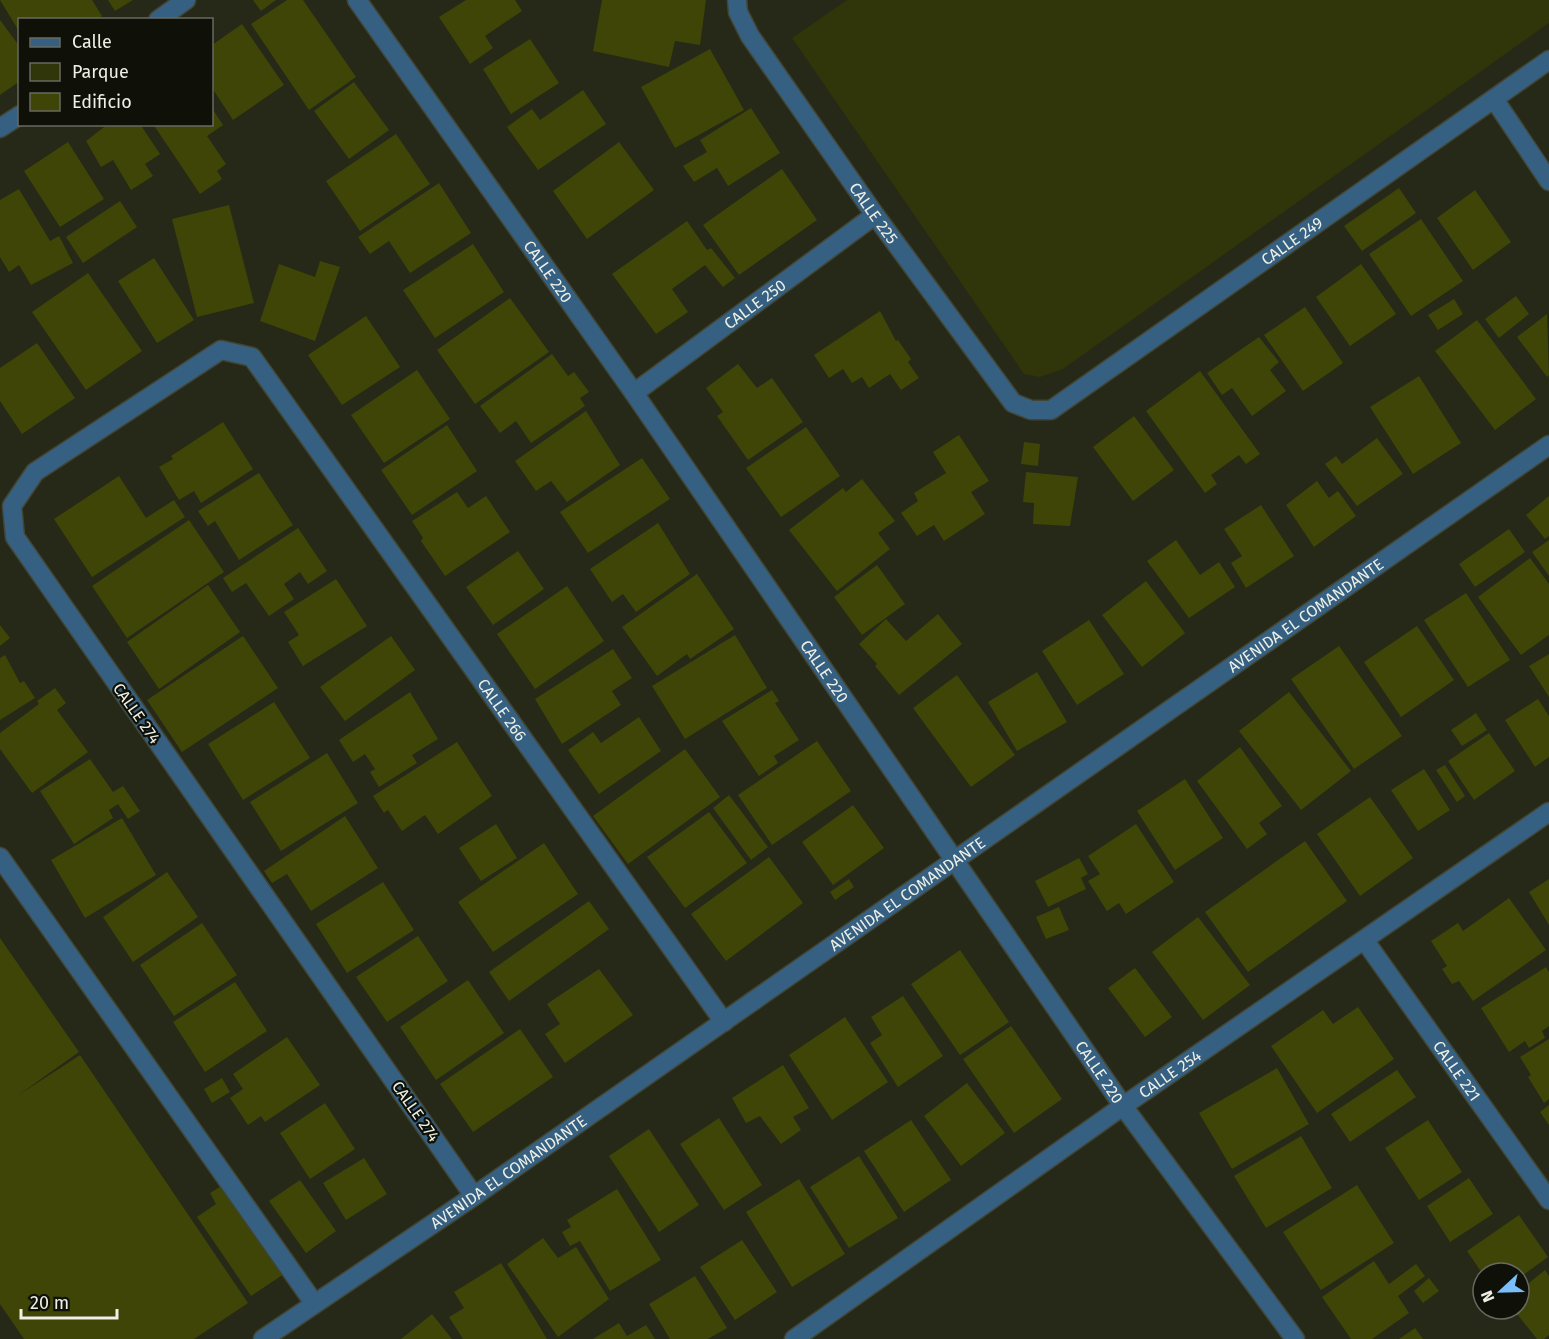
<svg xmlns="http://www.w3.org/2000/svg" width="1549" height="1339" viewBox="0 0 1549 1339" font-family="'Fira Sans',sans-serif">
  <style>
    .green { fill: #30350a }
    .building { fill: #3e4507 }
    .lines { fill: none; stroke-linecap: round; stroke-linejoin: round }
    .minor-casing { stroke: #424534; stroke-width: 21 }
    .minor { stroke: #366082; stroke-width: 18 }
    .labels { text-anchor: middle; stroke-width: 4.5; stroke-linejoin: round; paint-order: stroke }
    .street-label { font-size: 16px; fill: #eef0e5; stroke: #0f1109 }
  </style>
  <rect width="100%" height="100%" fill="#262917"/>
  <path class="green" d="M847,0H1549V23L1063,369L1040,377L1024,374L792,38Z"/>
  <path class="building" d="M0,0H92L102,16L97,20H20V33Z
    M108,0H133L115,11Z
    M253,0H276L261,11Z
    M287,0H303L356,77L309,110L251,24Z
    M466,0H515L522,11L485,36L493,48L470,64L439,17Z
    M602,0H706L700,45L675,41L669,67L593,51Z
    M0,20L20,47V81L0,95Z
    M242,24L284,85L233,120L212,88V45Z
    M530,39L559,83L511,114L483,69Z
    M710,49L744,110L675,148L641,87Z
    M354,82L389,130L349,159L314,111Z
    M583,90L606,124L538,170L507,127L532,109L540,120Z
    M212,108L223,125L207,136L226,164L217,171L222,179L200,194L153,124H212Z
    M751,108L780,153L728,186L717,168L694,182L683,166L707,152L700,140Z
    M108,124H140L160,154L145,164L153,176L131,190L113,160L101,167L86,141Z
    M396,134L430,184L360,231L326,181Z
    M68,142L104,199L60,227L24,171Z
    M619,142L654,190L587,239L553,191Z
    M782,169L817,220L739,275L703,225Z
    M439,183L471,233L410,273L389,241L370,254L358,237Z
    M1399,188L1416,213L1362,251L1344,226Z
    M19,189L50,241L59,236L73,263L31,285L19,265L9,272L0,257V200Z
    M1475,190L1511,242L1473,270L1437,218Z
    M120,201L137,227L83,263L66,237Z
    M229,205L254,303L197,317L172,219Z
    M1421,219L1463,281L1411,316L1369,254Z
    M687,221L707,250L711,248L735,278L723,287L705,265L672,289L688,312L656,334L612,274Z
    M473,244L504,292L435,338L403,290Z
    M154,258L194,320L157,343L118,281Z
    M320,261L340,267L315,341L260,321L279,264L315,277Z
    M1361,264L1396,314L1350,346L1316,297Z
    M88,273L142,351L86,390L32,312Z
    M1516,296L1529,314L1499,338L1485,319Z
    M510,298L549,352L475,404L437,350Z
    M1454,299L1463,314L1438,330L1428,315Z
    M1305,307L1343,363L1303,391L1264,335Z
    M880,311L896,341L898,340L911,359L908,362L919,378L901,390L890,374L869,388L862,377L852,383L843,369L829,378L814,355Z
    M1547,314L1549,375L1547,377L1517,337Z
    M366,316L400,367L342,405L308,355Z
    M1477,320L1536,399L1495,430L1435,351Z
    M1259,337L1279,362L1270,370L1286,391L1252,416L1232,388L1222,395L1207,373Z
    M37,343L75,398L22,434L0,401V368Z
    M552,354L568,376L574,372L589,392L580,398L585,406L531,443L516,421L500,433L480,406Z
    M738,364L757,388L772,378L803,422L748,460L717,416L723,412L706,388Z
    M417,370L450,419L384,463L351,415Z
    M1200,371L1260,454L1246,464L1239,455L1211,475L1217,484L1205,493L1146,411Z
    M1419,376L1461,443L1413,474L1370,407Z
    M586,411L620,465L567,502L551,481L536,491L515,461Z
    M1134,416L1174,470L1133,501L1093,447Z
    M223,422L253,469L201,503L194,491L179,500L159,467L173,459L171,456Z
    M447,425L477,471L412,515L381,470Z
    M806,427L840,476L781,517L746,468Z
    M959,435L989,481L971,492L985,514L944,541L934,525L917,536L901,513L918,501L914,493L946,473L933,452Z
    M1377,438L1403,474L1357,506L1325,464L1336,456L1342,464Z
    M1024,442L1040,444L1038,466L1021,464Z
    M642,458L670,499L588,553L560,512Z
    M1026,472L1078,477L1070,526L1033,524L1034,503L1023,502Z
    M259,473L293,525L239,560L215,521L208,526L198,511Z
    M119,476L146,518L174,500L185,517L92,577L54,519Z
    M862,479L895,521L878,533L890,549L837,591L789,530L843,488L846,492Z
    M1317,481L1329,498L1338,491L1356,516L1314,547L1286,505Z
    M457,492L468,508L486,496L510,532L445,576L421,541L423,538L412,521Z
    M1549,496V536L1545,539L1526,515Z
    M1261,505L1294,556L1246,588L1231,563L1242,556L1224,529Z
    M189,520L224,572L127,638L92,586Z
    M658,523L690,574L636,612L623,594L612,602L590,569Z
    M298,528L327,571L308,584L300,572L284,584L294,599L269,616L246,583L232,592L223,578Z
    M1509,529L1525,552L1475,587L1459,564Z
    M1176,540L1200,575L1219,562L1235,587L1189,618L1147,561Z
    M1549,540V576L1532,552Z
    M518,551L544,589L493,625L466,587Z
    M1530,558L1549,584V635L1521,655L1478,597Z
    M877,565L905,604L862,635L834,597Z
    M697,574L734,629L690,659L687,654L657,676L622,627Z
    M336,579L367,626L303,666L288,642L299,635L284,612Z
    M1146,581L1185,633L1142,667L1102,615Z
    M208,585L240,632L159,689L127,642Z
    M567,586L604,641L535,689L497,634Z
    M1466,593L1510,660L1468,687L1424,620Z
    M938,614L962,644L899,695L875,666L877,664L859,644L886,619L906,641Z
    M1089,620L1124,674L1077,705L1042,651Z
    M0,625L10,638L0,646Z
    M1417,626L1454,680L1401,717L1364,662Z
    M735,635L767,688L685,739L652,686Z
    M243,636L278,688L182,752L147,700Z
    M391,636L415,670L345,721L320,687Z
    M1339,646L1402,736L1354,769L1291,679Z
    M613,649L632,678L612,691L621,705L562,744L535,699Z
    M1549,654V697L1529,666Z
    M5,655L20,683L24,681L35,698L0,720V658Z
    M1037,672L1067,722L1017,751L988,702Z
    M957,675L1015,755L971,787L913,708Z
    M55,688L66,703L57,710L88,752L32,793L0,749V733L39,704L37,701Z
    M772,690L779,701L775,703L799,740L774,756L778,763L759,776L722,721Z
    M410,692L438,739L412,755L417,763L379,787L370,772L375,769L365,754L353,762L339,740Z
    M1289,692L1351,771L1301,810L1239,731Z
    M1538,699L1549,716V757L1535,767L1505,720Z
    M274,702L310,758L243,800L208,744Z
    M1476,713L1487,730L1462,746L1451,730Z
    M639,717L661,751L599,794L568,750L593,732L601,743Z
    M1489,733L1515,771L1474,800L1448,761Z
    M817,741L851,791L772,845L738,795Z
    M457,742L492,796L438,834L425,815L402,831L388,810L384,813L373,796Z
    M1240,747L1282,806L1259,823L1267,834L1247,849L1197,781Z
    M685,749L720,797L628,864L593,816Z
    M327,753L358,803L281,851L250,802Z
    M90,759L113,792L123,786L140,811L128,819L118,804L109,810L113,818L74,844L40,791Z
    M1445,765L1465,796L1457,802L1436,770Z
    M1424,769L1450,810L1418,831L1391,790Z
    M1185,779L1223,838L1175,870L1137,811Z
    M729,795L768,847L751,860L713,808Z
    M1370,797L1413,858L1360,896L1317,834Z
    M853,805L884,848L833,885L802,842Z
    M709,812L747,863L685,908L647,857Z
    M345,816L378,868L311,911L287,874L272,883L264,871Z
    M122,818L156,875L85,918L51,860Z
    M496,824L517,858L481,881L459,848Z
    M1136,824L1174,882L1126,914L1119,903L1107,911L1088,881L1100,874L1088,856Z
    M1305,841L1347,901L1248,972L1205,912Z
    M544,843L578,894L493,952L458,902Z
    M769,857L803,903L726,961L691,914Z
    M1079,858L1088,874L1081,878L1086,889L1048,907L1035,881Z
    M167,872L198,917L133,962L103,917Z
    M849,879L854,887L835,900L830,892Z
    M1549,879V925L1529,892Z
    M383,882L414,930L347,973L316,924Z
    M1509,898L1546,950L1473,1001L1459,981L1452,984L1442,969L1447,966L1431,941L1458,923L1463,931Z
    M589,901L609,929L509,1001L489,972Z
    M1059,907L1069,930L1046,939L1036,917Z
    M1198,917L1250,985L1203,1020L1152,952Z
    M202,923L237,975L174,1016L140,965Z
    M418,936L448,981L387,1022L356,977Z
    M0,938L79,1052L17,1096L80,1055L248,1303L194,1339H24L0,1304Z
    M960,950L1009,1022L960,1055L911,984Z
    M1546,967L1549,972V1026L1542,1031L1545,1038L1529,1048L1525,1041L1509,1052L1481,1008Z
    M1135,968L1172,1017L1145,1037L1108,988Z
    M599,969L633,1015L565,1063L545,1034L560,1024L547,1004Z
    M468,980L504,1033L436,1080L400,1027Z
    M235,982L267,1031L205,1072L173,1022Z
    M903,996L943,1056L898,1087L870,1043L882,1035L871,1017Z
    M1358,1007L1394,1059L1317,1113L1271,1046L1323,1010L1333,1024Z
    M845,1017L888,1082L832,1120L789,1055Z
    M1011,1026L1062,1099L1014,1133L963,1059Z
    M520,1029L553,1077L473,1132L440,1084Z
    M287,1037L320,1085L265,1122L261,1116L248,1125L230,1098L243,1089L233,1074Z
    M1549,1039V1099L1544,1103L1528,1077L1531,1075L1520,1057Z
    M783,1065L809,1108L793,1117L801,1130L781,1144L760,1116L746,1123L732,1098Z
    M1277,1068L1309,1124L1232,1169L1199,1113Z
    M1397,1070L1416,1097L1350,1142L1331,1114Z
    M222,1078L230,1092L212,1103L204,1089Z
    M967,1083L1005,1133L961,1166L924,1116Z
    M325,1103L355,1149L310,1179L280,1133Z
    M1549,1105V1125L1540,1112Z
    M719,1118L762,1185L724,1210L680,1144Z
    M911,1120L951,1180L904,1212L864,1151Z
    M1428,1120L1462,1172L1419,1200L1385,1148Z
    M649,1129L699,1205L659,1232L609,1156Z
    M1301,1136L1332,1188L1266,1228L1234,1176Z
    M859,1156L898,1218L849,1248L810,1187Z
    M364,1158L387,1194L346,1220L323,1183Z
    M1469,1178L1493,1214L1450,1242L1427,1206Z
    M799,1179L845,1254L792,1287L746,1212Z
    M300,1180L336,1231L306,1253L269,1201Z
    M223,1185L284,1274L251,1296L197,1217L216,1204L210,1193Z
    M1357,1185L1394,1243L1321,1290L1283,1232Z
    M617,1189L661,1260L610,1291L580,1241L570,1246L562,1232L571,1227L567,1220Z
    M1519,1215L1548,1257L1519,1278V1273H1482L1467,1251Z
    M543,1238L558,1258L576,1247L609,1299L558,1337L507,1264Z
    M742,1240L777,1292L735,1320L700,1267Z
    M1374,1261L1389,1284L1416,1264L1425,1276L1398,1296L1409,1313L1372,1339H1351L1322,1297Z
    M501,1263L547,1339H463L449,1317L464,1308L454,1292Z
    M1545,1270L1549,1276V1335L1544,1339H1537L1513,1309H1519V1291Z
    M695,1276L727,1328L708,1339H670L649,1304Z
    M1429,1278L1439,1291L1423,1303L1414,1291Z
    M432,1314L452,1339H401Z
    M619,1323L627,1336L646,1325L655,1339H593Z
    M1415,1328L1423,1339H1399Z"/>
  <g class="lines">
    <g class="minor-casing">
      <g id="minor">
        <path id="s1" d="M357,0L634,393L1123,1106L1295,1339"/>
        <path id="s2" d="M737,0L738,12L750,36L875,215L1013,403L1031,410H1051L1549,60"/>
        <path d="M158,20L186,0"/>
        <path d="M1494,99L1549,181"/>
        <path d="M0,128L20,115"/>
        <path id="s3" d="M634,393L875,215"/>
        <path d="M0,857L314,1303"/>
        <path id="s4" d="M1365,941L1549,1200"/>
        <path id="s5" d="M474,1196L15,537L12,506L35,472L221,350L252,357L724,1022"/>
        <path id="s6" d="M263,1339L474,1196L1549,445"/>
        <path id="s7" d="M794,1339L1123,1106L1549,812"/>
      </g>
    </g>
    <use href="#minor" class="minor"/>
  </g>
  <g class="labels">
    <g class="street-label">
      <text dy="6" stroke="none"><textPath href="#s2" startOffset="255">CALLE 225</textPath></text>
      <text dy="6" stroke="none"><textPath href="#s2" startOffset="824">CALLE 249</textPath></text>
      <text dy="6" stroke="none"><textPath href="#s1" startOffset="332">CALLE 220</textPath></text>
      <text dy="6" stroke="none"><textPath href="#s3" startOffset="150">CALLE 250</textPath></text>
      <text dy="6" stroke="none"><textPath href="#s6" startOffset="1269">AVENIDA EL COMANDANTE</textPath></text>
      <text dy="6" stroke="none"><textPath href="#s1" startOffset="818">CALLE 220</textPath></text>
      <text dy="6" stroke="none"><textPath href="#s5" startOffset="1562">CALLE 266</textPath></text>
      <text transform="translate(137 713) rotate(55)" y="6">CALLE 274</text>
      <text dy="6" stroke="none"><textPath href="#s6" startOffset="783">AVENIDA EL COMANDANTE</textPath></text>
      <text dy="6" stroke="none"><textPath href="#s4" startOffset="159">CALLE 221</textPath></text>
      <text dy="6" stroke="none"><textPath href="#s1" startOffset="1304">CALLE 220</textPath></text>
      <text dy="6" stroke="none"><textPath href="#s7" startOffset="460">CALLE 254</textPath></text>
      <text transform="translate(416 1111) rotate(55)" y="6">CALLE 274</text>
      <text dy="6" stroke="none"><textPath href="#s6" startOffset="297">AVENIDA EL COMANDANTE</textPath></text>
    </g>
  </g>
  <rect x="18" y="18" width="195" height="108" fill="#0f1109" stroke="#686a61" stroke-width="1.5"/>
  <rect x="30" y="38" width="30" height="9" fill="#366082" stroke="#686a61" stroke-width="1.5"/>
  <text x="72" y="48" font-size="18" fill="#eef0e5">Calle</text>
  <rect x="30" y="63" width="30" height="18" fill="#30350a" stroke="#686a61" stroke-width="1.5"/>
  <text x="72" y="78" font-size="18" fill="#eef0e5">Parque</text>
  <rect x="30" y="93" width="30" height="18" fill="#3e4507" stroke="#686a61" stroke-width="1.5"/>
  <text x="72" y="108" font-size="18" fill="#eef0e5">Edificio</text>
  <g transform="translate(1501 1291) rotate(248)"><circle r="28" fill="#0f1109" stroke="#686a61" stroke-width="1.5"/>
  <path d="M0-4.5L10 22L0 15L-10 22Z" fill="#7abff8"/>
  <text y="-9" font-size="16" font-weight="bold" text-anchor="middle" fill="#eef0e5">N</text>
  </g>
  <path d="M21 1309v9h96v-9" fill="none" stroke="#eef0e5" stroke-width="3"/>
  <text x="30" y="1309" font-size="18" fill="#eef0e5" stroke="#0f1109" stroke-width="4.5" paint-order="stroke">20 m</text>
</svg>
